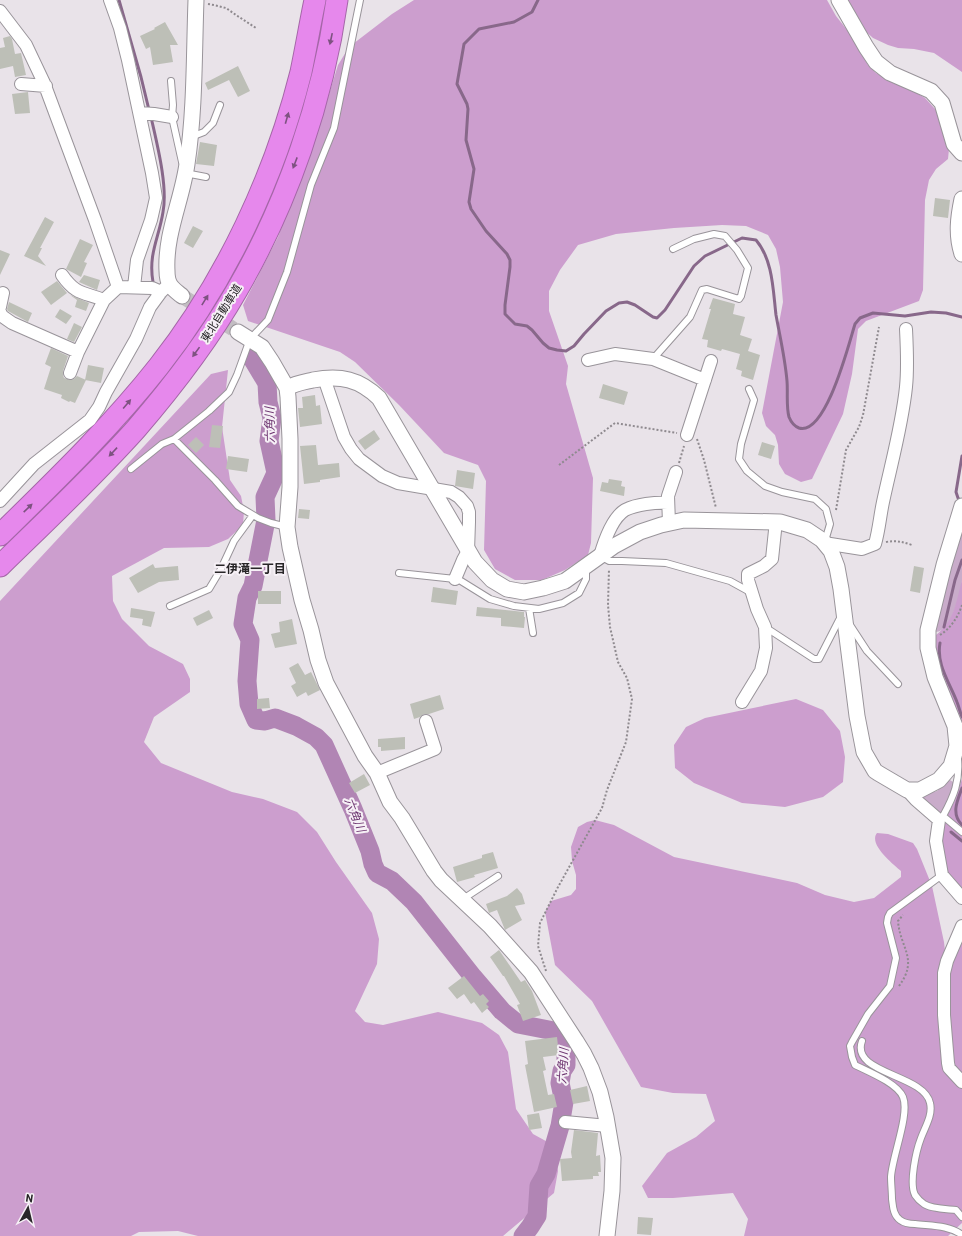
<svg xmlns="http://www.w3.org/2000/svg" width="962" height="1236" viewBox="0 0 962 1236" font-family="Barlow,'Noto Sans JP',sans-serif">
  <style>
    .green { fill: #c9acca }
    .forest { fill: #cc9ece }
    .lines { fill: none; stroke-linecap: round; stroke-linejoin: round }
    .stream { stroke: #88688a; stroke-width: 3 }
    .river { stroke: #b185b4; stroke-width: 19 }
    .building { fill: #bdbfb7 }
    .tertiary-tunnel { stroke: #c2bdc2; stroke-width: 15; stroke-dasharray: 15 8; stroke-linecap: butt }
    .service-casing { stroke: #99949a; stroke-width: 8 }
    .minor-casing { stroke: #99949a; stroke-width: 14 }
    .tertiary-casing { stroke: #99949a; stroke-width: 17 }
    .motorway-casing { stroke: #a466a7; stroke-width: 23 }
    .path { stroke: #8f8a8f; stroke-width: 2; stroke-dasharray: 2 2; stroke-linecap: butt }
    .service { stroke: #fff; stroke-width: 6 }
    .minor { stroke: #fff; stroke-width: 12 }
    .tertiary { stroke: #fff; stroke-width: 15 }
    .motorway { stroke: #e688ec; stroke-width: 21 }
    .oneway { fill: #7d5280 }
    .labels { text-anchor: middle; stroke-width: 4; stroke-linejoin: round; paint-order: stroke }
    .street-label { font-size: 11px; fill: #282628; stroke: #f6f0f6 }
    .water-label { font-size: 12px; font-style: italic; fill: #6d3570; stroke: #f6f0f6 }
    .neighbourhood-label { font-size: 12px; font-weight: bold; fill: #282628; stroke: #f6f0f6 }
  </style>
  <rect width="100%" height="100%" fill="#e9e3e9"/>
  <path class="green" d="M962,530C962,546 962,564 962,580C961,592 951,632 936,632L941,605Z
    M950,780L953,782V787L943,811L941,813L918,796L937,791L948,781Z"/>
  <path class="forest" d="M414,0H827L836,16L851,35L868,65L876,73L893,83L915,92L925,98L936,110L949,149L948,159L936,169L929,180L925,200L923,290L919,301L866,321L858,329L852,374L843,414L812,479L801,482L785,474L779,464L778,445L775,435L766,426L762,413L783,302L780,267L776,249L768,235L746,226L722,225L674,228L616,234L578,245L560,270L549,291V311L568,366L566,384L593,478L591,543L588,555L565,570L542,580H515L495,569L484,550L486,481L478,465L444,453L399,405L355,362L340,352L248,321L243,305L278,237L314,143L338,65L349,47L392,14Z
    M846,0H962V72L934,53L914,49L898,48L888,45L873,38L864,30Z
    M228,370L222,427L230,480L241,496L244,511L243,525L228,539L209,547L164,548L112,576L113,601L122,619L149,646L183,664L190,679V692L154,717L144,742L161,763L232,792L263,799L297,812L317,832L336,862L372,913L379,939L377,964L355,1011L365,1022L383,1025L438,1012L482,1023L499,1035L508,1052L516,1109L533,1134L555,1146L558,1171L554,1193L503,1236H198L178,1231L139,1232L131,1236H0V601L211,374Z
    M962,580V726L941,673L936,654V635C955,620 956,602 962,580Z
    M796,699L823,710L840,731L845,757L843,782L823,797L785,807L742,803L694,783L675,768L674,745L686,727L705,718Z
    M962,779V892L945,870L941,840L943,824L955,800Z
    M595,820L614,825L674,857L797,883L825,895L854,902L874,898L901,877V871C893,864 868,844 877,833L888,834L913,843L917,849L932,886L944,942L945,951L939,968L937,978L943,1064L947,1072L962,1089V1223L948,1236H744L748,1219L733,1193L673,1198H648L642,1186L667,1153L696,1137L715,1121L706,1094L673,1093L641,1087L592,1001L555,965L545,912L551,901L571,895L576,889V875L572,861L571,847L578,827L587,822Z
    M962,936V1077L953,1066L950,1057L948,977L950,964Z"/>
  <g class="lines">
    <path class="stream" d="M119,0L141,77L149,110
      M538,0L532,12L514,22L479,29L464,44L457,84L467,104L468,109L466,140L474,169L469,202L471,209L486,231L507,254L510,260V267L505,305V314L515,324L527,326L532,330L543,343L549,348L557,350L566,351L574,346L584,334L606,311L619,303L627,302L635,305L653,317L657,318L665,310L694,266L705,256L742,238L756,240C773,260 773,290 776,315C780,337 785,358 787,381C788,392 786,406 789,417C791,422 794,426 799,428C826,436 849,343 855,324L860,318L873,313L905,316L931,312L946,313L962,317
      M151,117C157,144 168,186 163,212C159,238 148,254 153,282
      M962,456L956,492L958,498L962,502
      M944,627L955,580L962,560
      M940,643C936,665 950,683 957,702C959,707 960,712 962,717
      M962,788C957,801 951,814 962,825
      M951,832L962,841"/>
    <path class="river" d="M252,358L267,383L268,402L272,418L269,441L276,473L265,497L266,520L253,586L247,598L243,624L250,640L247,681L249,704L256,720L265,721L275,718L296,726L316,737L324,745L353,809L370,851L373,864L377,873L392,881L414,902L473,977L502,1011L518,1024L554,1031L561,1036L566,1045V1065L562,1071L560,1083L564,1102L560,1126L546,1174L539,1186L537,1216L530,1227L523,1236"/>
  </g>
  <path class="building" d="M165,22L178,45H170L173,62L153,65L150,47L146,49L140,36L155,29L154,28Z
    M10,36L12,39L15,54L21,53L26,75L15,77L13,66L0,69V48L5,47L3,38Z
    M238,66L250,91L238,97L229,80L208,90L205,83Z
    M28,92L30,113L15,114L12,94Z
    M200,142L217,145L214,166L196,164Z
    M935,198L950,200L948,218L933,216Z
    M45,217L54,222L40,248H42L38,256L46,266L24,256Z
    M193,226L203,231L193,248L184,243Z
    M80,239L93,245L84,262L87,263L81,277L66,269Z
    M0,250L10,254L0,275Z
    M84,275L100,280L97,290L79,282Z
    M57,281L67,293L51,305L41,292Z
    M70,295L89,303L86,311L75,307L77,300Z
    M713,298L735,304L733,314L745,317L740,335L752,339L748,351L760,355L753,380L741,376L742,371L736,369L740,354L722,349L721,351L707,347L708,340L702,339L711,309H709Z
    M9,302L32,313L28,322L8,311L7,309Z
    M60,309L72,316L66,324L55,317Z
    M74,323L82,327L74,342L67,339Z
    M51,348L68,356L63,371V375L64,378L71,380L74,379L77,376L86,380L75,403L70,401L69,402L61,398L62,395L44,389L51,367L45,364Z
    M88,365L104,368L101,383L85,380Z
    M603,384L628,392L624,405L599,398Z
    M315,395L316,406L320,405L322,424L300,427L298,408H303L302,397Z
    M212,425L223,426L220,448L209,447Z
    M374,430L380,439L365,450L358,441Z
    M196,437L204,445L196,453L188,445Z
    M762,442L775,446L771,459L758,455Z
    M316,445L318,465L339,463L340,477L320,480V482L304,484L300,446Z
    M228,456L249,459L247,472L226,469Z
    M457,470L475,473L473,489L455,486Z
    M609,479L622,481L621,486L625,487L624,496L600,491L602,482L608,483Z
    M299,509L310,510L309,519L298,518Z
    M153,564L155,568L178,566L179,580L159,582L138,593L129,578Z
    M914,566L924,568L920,593L910,591Z
    M433,587L458,591L456,605L431,602Z
    M258,591H281V604H258Z
    M477,607L524,612V617H525L524,628L501,626V618L476,616Z
    M131,608L155,612L151,627L142,625L143,619L130,617Z
    M209,610L213,618L197,626L193,618Z
    M292,619L297,644L275,648L271,634L280,632L279,622Z
    M298,663L305,675L311,672L320,690L308,696L306,692L297,697L291,686L296,683L289,668Z
    M440,695L444,709L429,714H424L420,717L414,719L410,704Z
    M269,698L270,708L257,709V699Z
    M405,737V749L381,751V747H378V739Z
    M364,774L370,785L355,793L349,783Z
    M493,852L498,868L474,875L475,877L457,882L453,867L482,858V855Z
    M517,888L522,894L525,904L515,906L522,920L505,930L497,910L489,913L486,904L507,896Z
    M499,950L521,982L525,980L532,991L541,1015L523,1021L517,1005L520,1004L504,976H503L490,957Z
    M464,976L480,996L483,994L489,1001L486,1004L489,1007L482,1013L474,1002L471,1004L464,994L457,999L448,988Z
    M557,1037L559,1055L543,1057L546,1070L543,1071L548,1095L554,1094L557,1107L534,1112L525,1065L528,1064L525,1041Z
    M587,1086L590,1101L573,1104L570,1090Z
    M539,1113L542,1128L529,1130L527,1115Z
    M574,1130L598,1133L596,1156L600,1155L601,1172H598L599,1176H593V1179L562,1181L560,1159L572,1158L571,1152Z
    M638,1217L653,1218L651,1235L637,1234Z"/>
  <g class="lines">
    <path class="tertiary-tunnel" d="M182,296L238,332"/>
    <g class="service-casing">
      <path id="service" d="M171,81L173,105L172,117L182,162
        M191,137L204,132L213,123L220,105
        M185,173L206,177
        M653,359L690,317L702,290L707,289L739,299L741,296L748,268L737,250L725,236L714,234L694,239L673,249
        M749,389L754,400L741,444L739,459L747,471L765,486L782,492L815,499L826,509L830,524L825,541
        M174,439L215,480L238,506L258,518L271,523L287,527
        M131,469L162,444L174,439L209,411L229,392L237,375L250,339L268,320L287,272L311,185L334,128L360,0
        M600,556L609,561H622L666,563L730,581L750,592
        M399,573L455,579L461,581L490,599L514,606L539,609L563,603L579,593L586,579V568
        M170,606L209,589L221,569L234,541L253,515
        M529,608L533,633
        M850,625L867,651L898,684
        M765,627L814,659H819L839,620L843,618
        M943,816C954,796 960,781 958,759
        M941,818L943,816L962,832
        M942,875L890,913L888,917L887,923L896,958L890,986L868,1014L852,1042L850,1046L852,1057L855,1065C869,1072 897,1083 903,1097C910,1114 892,1157 891,1177C891,1184 892,1192 892,1199C893,1206 893,1215 900,1220C904,1223 911,1224 915,1224C931,1226 949,1225 962,1235
        M463,899L498,876
        M862,1041C850,1074 924,1074 930,1103C933,1115 925,1127 921,1138C916,1151 909,1183 915,1195C917,1198 921,1202 924,1204C931,1209 948,1209 956,1210L962,1217"/>
    </g>
    <g class="minor-casing">
      <path id="minor" d="M110,0L120,28L128,60L152,173L156,198L151,220L137,260L134,287
        M0,11L26,45L44,83L95,220L118,287L152,288L161,292
        M21,84L46,86
        M140,113L154,114L172,117
        M62,275C76,295 83,292 104,300
        M0,307L3,293
        M0,312L2,316L12,323L78,352
        M588,360L615,354L653,359L705,380
        M70,373L78,352L104,300L118,287
        M324,378L344,437L351,449L359,459L382,476L398,483L451,492L459,497L467,506L469,512V522L468,551L463,560L455,579
        M687,435L711,361
        M0,501L34,464L90,420L99,407L106,392L136,339L150,307L161,292L165,288
        M669,523L668,496L676,472
        M824,543L862,549L875,544C879,530 880,516 883,502C891,464 902,426 906,387C908,368 907,349 906,329
        M600,556C604,542 612,518 625,510C631,507 639,505 646,504C653,503 660,502 668,503
        M742,702L761,671L766,648L765,627L757,609L748,580V574L764,566L772,559L776,521
        M377,773L435,749L426,721
        M907,790L916,800L939,820L936,841L942,875L962,898
        M962,926L947,961L944,973V1015L948,1063L949,1068L962,1082
        M565,1122L608,1126"/>
    </g>
    <g class="tertiary-casing">
      <path id="tertiary" d="M839,0L866,47L876,62L890,73L931,91L942,103L954,144L962,153
        M962,199C958,218 956,235 962,254
        M182,296C172,288 167,285 167,271C165,234 182,200 187,164C195,110 194,55 196,0
        M238,332L262,347L272,362L287,388L288,397L290,439V487L287,527L290,547L302,600L311,630L318,660L326,683L365,756L377,773L390,802L402,818L434,871L441,880L490,926L531,972L576,1041L584,1054L591,1068L600,1092L606,1117L613,1158L612,1191L607,1236
        M287,388C296,383 304,382 313,380C341,375 359,379 379,398L475,562L492,580L507,589L524,592L543,588L565,581L614,546L640,532L661,525L684,520L780,522L807,530L822,540L831,551L837,567L841,589L857,716L864,752L875,771L878,773L907,790H920L939,780L951,766L957,746L955,726L935,677L928,648V630L944,565L962,506"/>
    </g>
    <g class="motorway-casing">
      <path id="motorway" d="M0,535C55,481 111,427 159,366C226,281 275,176 301,72C306,48 310,24 315,0
        M0,566C46,521 93,477 136,429C173,386 209,339 237,290C288,202 323,100 337,0"/>
    </g>
    <path class="path" d="M208,4L214,5L226,8L236,15L256,28
      M697,439L704,460L716,508
      M679,463L684,446
      M559,465L615,423L677,433
      M836,510L846,450L859,427L863,415L879,327
      M886,542C896,540 903,542 912,545
      M940,635C951,628 958,617 962,605
      M546,971L538,946L540,923L558,887L602,808L607,790L626,742L632,699L627,678L618,662L610,627L608,605L609,569
      M899,986C919,959 900,948 898,921L903,915"/>
    <use href="#service" class="service"/>
    <use href="#minor" class="minor"/>
    <use href="#tertiary" class="tertiary"/>
    <use href="#motorway" class="motorway"/>
  </g>
  <defs><path id="oneway-solid" d="M-6-.8H1V-3.2L6.5 0L1 3.2V.8H-6Z"/></defs>
  <g class="oneway">
    <use href="#oneway-solid" transform="translate(331 39) rotate(102)"/>
    <use href="#oneway-solid" transform="translate(287 118) rotate(-74)"/>
    <use href="#oneway-solid" transform="translate(295 163) rotate(111)"/>
    <use href="#oneway-solid" transform="translate(205 300) rotate(-58)"/>
    <use href="#oneway-solid" transform="translate(196 352) rotate(126)"/>
    <use href="#oneway-solid" transform="translate(127 404) rotate(-50)"/>
    <use href="#oneway-solid" transform="translate(113 452) rotate(133)"/>
    <use href="#oneway-solid" transform="translate(28 508) rotate(-44)"/>
  </g>
  <g class="labels">
    <g class="street-label">
      <text transform="translate(221 313) rotate(-58)" y="4">東北自動車道</text>
    </g>
    <g class="water-label">
      <text transform="translate(270 425) rotate(-91)" y="4">六角川</text>
      <text transform="translate(355 815) rotate(68)" y="4">六角川</text>
      <text transform="translate(563 1066) rotate(-86)" y="4">六角川</text>
    </g>
    <g class="neighbourhood-label">
      <text x="250" y="573">二伊滝一丁目</text>
    </g>
  </g>
  <g transform="translate(28 1208) rotate(8)" stroke="#f6f0f6" stroke-width="3" paint-order="stroke">
  <path d="M0-3L7 15L0 10L-7 15Z" fill="#282628"/>
  <text y="-6" font-size="11" font-weight="bold" text-anchor="middle" fill="#282628">N</text>
  </g>
</svg>
